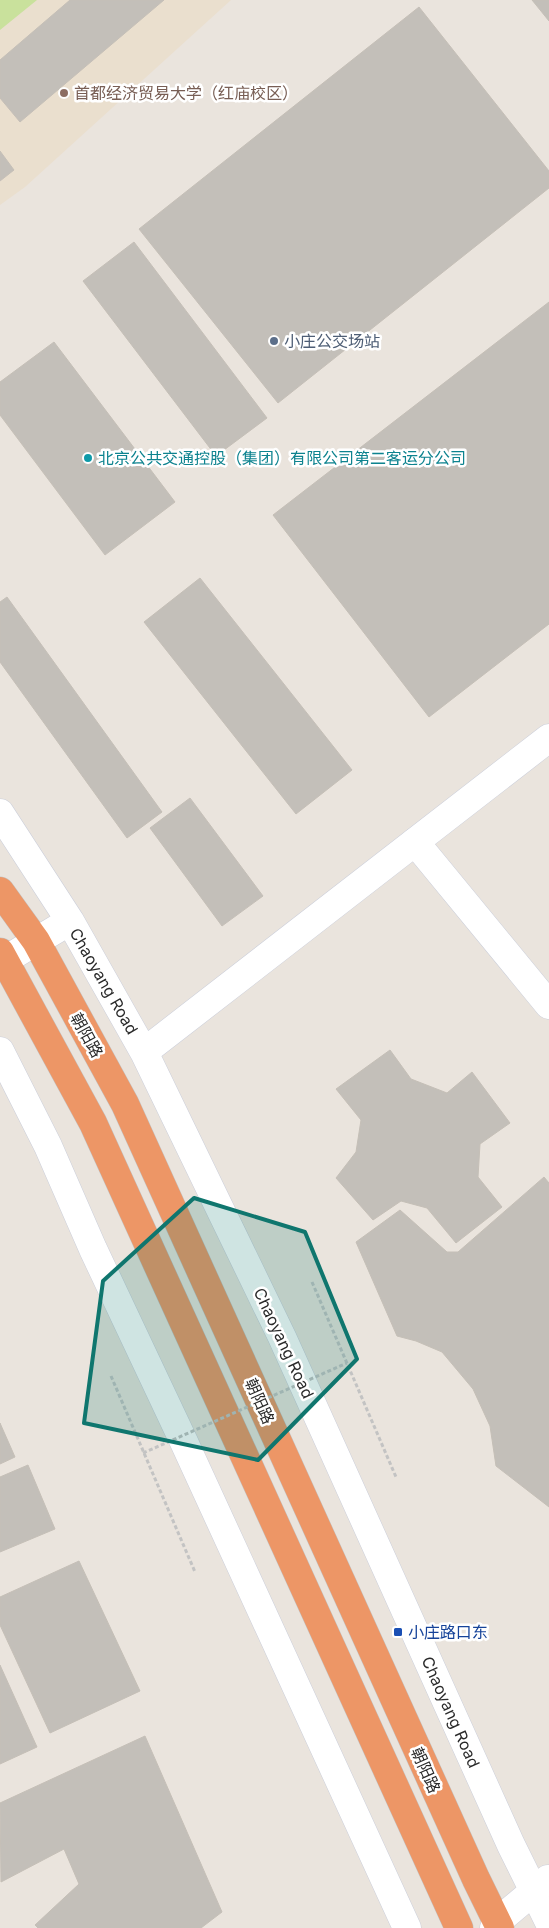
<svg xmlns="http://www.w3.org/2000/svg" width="549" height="1928" viewBox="0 0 549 1928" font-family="Inter,'Noto Sans SC',sans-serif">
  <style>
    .education { fill: #eadfce }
    .pitch { fill: #c9e19c }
    .building { fill: #c3bfb9; stroke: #c5bfb7 }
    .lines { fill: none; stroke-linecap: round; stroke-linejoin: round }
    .street-casing { stroke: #cccfda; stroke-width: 29 }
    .secondary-casing { stroke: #cccfda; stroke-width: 29 }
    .highway-casing { stroke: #c3c3c3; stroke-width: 29 }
    .path { stroke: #c3c3c3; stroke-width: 3; stroke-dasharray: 4 2.5; stroke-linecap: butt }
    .street { stroke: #fff; stroke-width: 28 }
    .secondary { stroke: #fff; stroke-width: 28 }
    .highway { stroke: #ed9666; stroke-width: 28 }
    .path-bridge { stroke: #c3c3c3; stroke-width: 3; stroke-dasharray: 4 2.5; stroke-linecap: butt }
    .marked { fill: #0f766e; fill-opacity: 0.2; stroke: #0f766e; stroke-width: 4; stroke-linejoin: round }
    .education-dot { fill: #8d6e63; stroke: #fff; stroke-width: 2 }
    .service-dot { fill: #5c6f8a; stroke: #fff; stroke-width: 2 }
    .culture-dot { fill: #0f9aa8; stroke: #fff; stroke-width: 2 }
    .transit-dot { fill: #1a4fb4; stroke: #fff; stroke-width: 2 }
    .labels { text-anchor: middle; stroke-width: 5; stroke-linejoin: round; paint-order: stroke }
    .education-label { font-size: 16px; fill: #785e54; stroke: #fff; text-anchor: start }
    .service-label { font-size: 16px; fill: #4e5e75; stroke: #fff; text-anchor: start }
    .culture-label { font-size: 16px; fill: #0d838f; stroke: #fff; text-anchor: start }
    .street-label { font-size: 16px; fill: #2a2a2a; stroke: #fff }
    .transit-label { font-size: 16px; fill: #164399; stroke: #fff; text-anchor: start }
  </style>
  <rect width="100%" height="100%" fill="#eae4dd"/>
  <path class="education" d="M0,0H231L25,187L0,205Z"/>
  <path class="pitch" d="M0,0H37L0,30Z"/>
  <path class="building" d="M70,0H164L20,122L0,98V60Z
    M532,0H549V21Z
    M419,7L549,171V188L278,403L139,229Z
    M0,151L14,170L0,181Z
    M134,242L267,418L216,456L83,281Z
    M549,302V624L429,717L273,515Z
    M54,342L175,502L105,555L0,415V382Z
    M200,578L352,770L296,814L144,622Z
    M7,597L162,812L127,838L0,662V602Z
    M190,798L263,896L222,926L150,828Z
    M390,1050L411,1079L447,1093L472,1072L510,1123L480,1144L478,1177L502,1207L456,1243L427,1208L401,1201L373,1220L336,1178L356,1152L361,1120L336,1089Z
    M544,1177L549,1183V1507L496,1466L490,1426L473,1389L442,1352L416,1341L397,1336L356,1242L400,1210L447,1252H458Z
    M0,1423L15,1457L0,1464Z
    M28,1465L55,1529L0,1552V1477Z
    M79,1561L140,1691L50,1733L0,1625V1597Z
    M0,1665L37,1747L0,1764Z
    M145,1736L222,1912L201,1928H38L35,1925L79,1884L64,1849L1,1882L0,1803Z"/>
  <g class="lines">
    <g class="street-casing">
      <path id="street" d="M415,842L549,1005"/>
    </g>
    <g class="secondary-casing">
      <path id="secondary" d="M0,813L70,921L144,1052L282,1337L511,1845L549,1922
        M0,963L70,921
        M0,1051L48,1146L93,1249L184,1442L407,1928
        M144,1052L549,738
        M494,1928L497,1922L548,1879"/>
    </g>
    <g class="highway-casing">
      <path id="highway" d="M0,891L36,941L125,1104L476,1879L500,1928
        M0,952L93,1123L459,1928"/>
    </g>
    <path class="path" d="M312,1282L396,1477
      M111,1376L195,1572"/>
    <use href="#street" class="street"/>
    <use href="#secondary" class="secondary"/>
    <use href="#highway" class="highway"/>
    <path class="path-bridge" d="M143,1453L347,1363"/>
  </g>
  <path class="marked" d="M194,1198L305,1232L357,1359L258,1460L84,1423L103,1281Z"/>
  <circle class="education-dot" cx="64" cy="93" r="5"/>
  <circle class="service-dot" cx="274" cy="341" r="5"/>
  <circle class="culture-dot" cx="88" cy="458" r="5"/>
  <rect class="transit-dot" x="393" y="1627" width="10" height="10" rx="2.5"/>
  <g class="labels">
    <g class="education-label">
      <text x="74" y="99">首都经济贸易大学（红庙校区）</text>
    </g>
    <g class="service-label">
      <text x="284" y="347">小庄公交场站</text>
    </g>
    <g class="culture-label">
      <text x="98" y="464">北京公共交通控股（集团）有限公司第二客运分公司</text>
    </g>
    <g class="street-label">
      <text transform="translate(104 981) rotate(60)" y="6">Chaoyang Road</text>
      <text transform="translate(87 1035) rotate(61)" y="6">朝阳路</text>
      <text transform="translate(284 1343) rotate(65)" y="6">Chaoyang Road</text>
      <text transform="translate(260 1401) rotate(66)" y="6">朝阳路</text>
      <text transform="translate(451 1712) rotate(66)" y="6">Chaoyang Road</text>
      <text transform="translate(426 1770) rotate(66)" y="6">朝阳路</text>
    </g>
    <g class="transit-label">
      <text x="408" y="1638">小庄路口东</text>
    </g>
  </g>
</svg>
